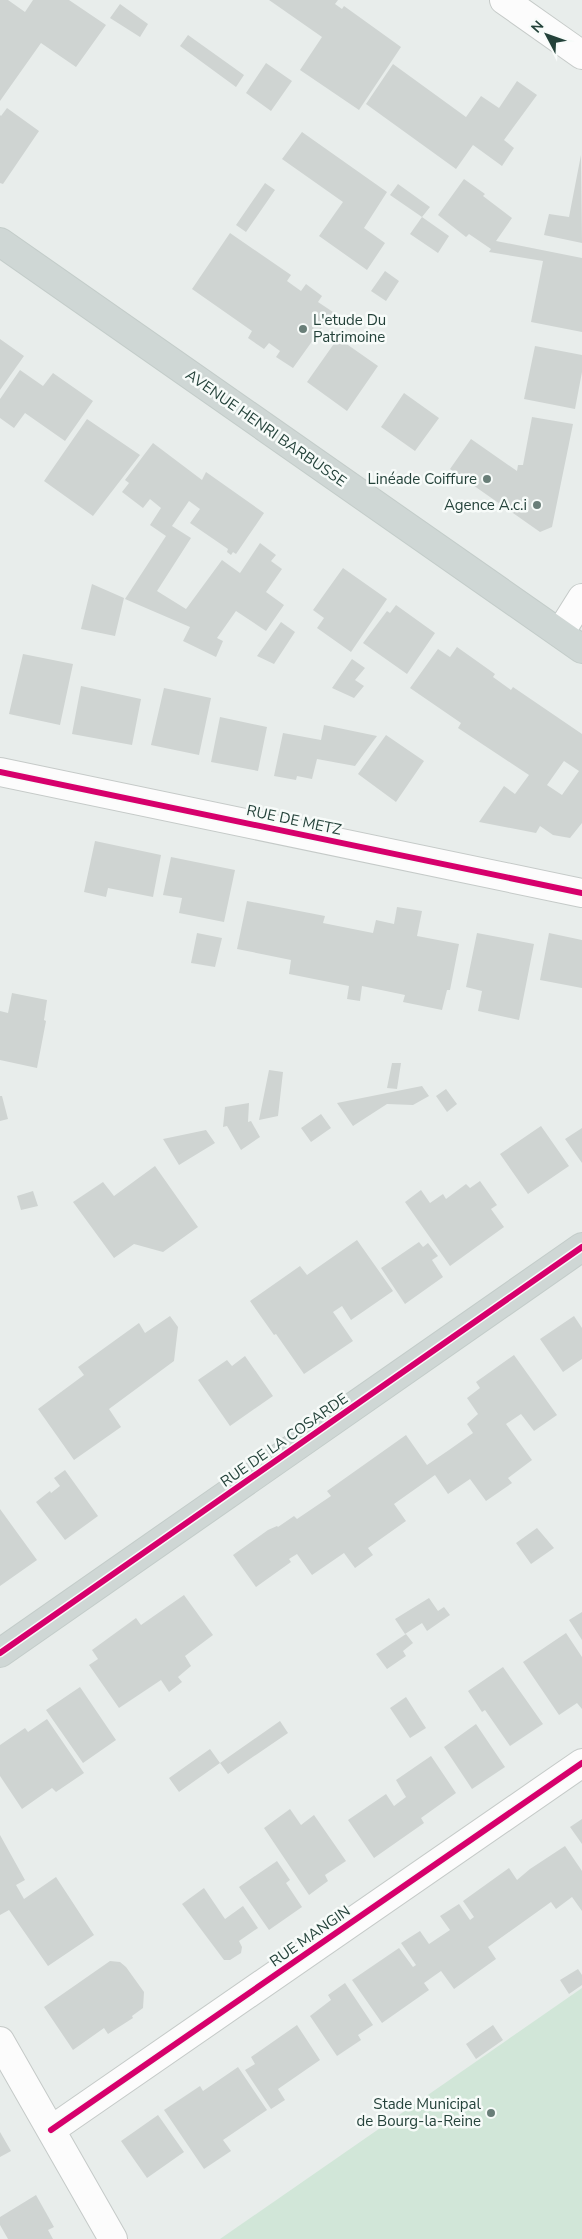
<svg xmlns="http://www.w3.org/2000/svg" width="582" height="2239" viewBox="0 0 582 2239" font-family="'Nunito Sans',sans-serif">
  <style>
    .green { fill: #d1e6d8 }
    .building { fill: #cfd4d2; fill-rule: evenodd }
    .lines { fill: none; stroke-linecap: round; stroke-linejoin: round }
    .minor-casing { stroke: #c5cac8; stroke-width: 30 }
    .major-casing { stroke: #c3ccc9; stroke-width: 30 }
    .minor { stroke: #fcfcfc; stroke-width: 28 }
    .major { stroke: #cfd7d5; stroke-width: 28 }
    .cycleway-casing { stroke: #f7fbf9; stroke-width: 9 }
    .cycleway { stroke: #d6006c; stroke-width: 6 }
    .poi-dot { fill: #697e78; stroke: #f7fbf9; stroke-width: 2 }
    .labels { text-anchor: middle; stroke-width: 5; stroke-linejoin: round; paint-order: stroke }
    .poi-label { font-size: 15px; fill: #24423a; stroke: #f7fbf9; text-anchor: end }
    .street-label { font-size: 15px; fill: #24423a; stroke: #f7fbf9 }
  </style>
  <rect width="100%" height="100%" fill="#e8edeb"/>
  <path class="green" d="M582,1988V2239H220Z"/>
  <path class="building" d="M0,0H8L25,12L33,0H69L106,25L76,67L41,43L0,101Z
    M269,0H338L335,4L342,9L344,6L401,47L359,110L300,70L322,37Z
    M120,4L148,24L140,37L110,18Z
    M188,35L244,75L236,87L180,46Z
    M266,63L292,81L271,111L246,93Z
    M393,64L466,117L481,96L499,108L517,81L537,95L504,140L514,148L502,166L473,145L456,169L366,104Z
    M7,108L39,131L3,184L0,183V115L1,116Z
    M302,132L387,192L364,228L385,243L367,270L319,236L343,202L282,159Z
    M581,155L582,243L544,235L549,214L569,217Z
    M464,179L485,194L483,196L512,218L496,241L582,258V332L531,322L543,261L489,252L491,249L469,234L466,237L438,215Z
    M265,183L275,190L246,232L236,225Z
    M398,184L430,207L422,217L390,195Z
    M422,217L449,236L438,253L410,234Z
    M230,233L291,275L287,281L301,291L306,284L322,296L318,302L333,312L293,368L276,357L280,351L269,343L264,349L248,338L252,331L192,289Z
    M385,271L399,281L386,301L371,291Z
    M338,338L378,366L347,411L307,382Z
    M0,339L24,356L0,390Z
    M535,346L582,355V372L575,409L524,399Z
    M20,370L43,386L53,373L93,401L65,441L25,413L14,428L0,418V399Z
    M404,393L439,418L415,451L381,427Z
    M532,417L573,424L552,527L540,532L450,469L471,439L517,471L518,465H523Z
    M87,419L140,455L93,516L44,481Z
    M153,443L202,480L206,472L264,513L236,554L233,552L231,555L227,552L228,549L190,523L200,509L189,501L172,526L191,538L157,591L186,609L222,560L240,573L260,543L276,555L271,561L282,569L266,592L284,605L266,631L236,611L217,638L223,641L216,657L183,641L190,627L125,599L166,536L150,525L161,508L150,499L143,508L122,492L129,483L125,480Z
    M343,568L387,599L351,652L317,628L324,618L313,610Z
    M92,584L124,598L115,636L81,629Z
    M396,605L435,633L407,674L363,643L387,611L390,613Z
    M281,622L295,632L274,664L257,656Z
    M457,647L495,674L493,677L511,690L513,687L582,734V823L570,838L553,835L540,826L536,833L479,822L504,786L515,794L529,775L458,728L461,723L410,688L438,649L450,657ZM564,761L579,771L562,795L547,785Z
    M23,654L73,664L60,725L9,714Z
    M352,659L365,668L355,680L364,686L354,698L332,688Z
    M81,686L141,699L132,745L72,734Z
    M164,688L211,698L199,755L151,745Z
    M220,717L267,727L258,771L211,762Z
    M324,725L377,736L355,766L317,759L312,779L297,776L296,780L274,776L283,733L321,740Z
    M386,735L424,761L396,802L358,774Z
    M95,841L161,855L153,897L108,888L106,897L84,892Z
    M171,857L235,870L224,922L179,913L182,898L163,895Z
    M247,901L325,916L323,923L373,933L376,920L394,924L397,907L422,911L417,936L459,944L450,990H447L442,1010L403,1002L405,995L362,986L360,1001L347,999L349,986L289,974L291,960L237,949Z
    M197,933L222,938L215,967L191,963Z
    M477,933L534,944L519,1020L478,1011L482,991L466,987Z
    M549,933L582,940V988L540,980Z
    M12,993L47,1000L44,1020L46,1021L37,1068L0,1060V1011L8,1013Z
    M392,1063H401L397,1089L387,1088Z
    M269,1070L283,1072L278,1116L259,1120Z
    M422,1086L429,1096L413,1105L387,1104L353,1126L337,1103Z
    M446,1089L457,1104L447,1112L436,1096Z
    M0,1096H2L8,1119L0,1121Z
    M249,1103L248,1122L251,1121L260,1137L241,1150L227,1126L223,1127L225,1107Z
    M321,1114L331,1128L311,1142L301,1128Z
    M541,1126L569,1166L528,1194L500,1154Z
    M582,1128V1163L565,1139Z
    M206,1130L215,1143L179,1165L163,1139Z
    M155,1166L198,1227L163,1252L134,1244L114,1258L73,1202L103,1182L114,1196Z
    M480,1181L497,1205L491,1209L504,1227L450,1266L405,1202L421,1190L430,1203L443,1194L446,1199L466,1184L470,1188Z
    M33,1191L38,1206L21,1210L17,1196Z
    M357,1240L393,1291L351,1320L342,1306L333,1312L353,1341L304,1374L276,1334L274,1335L250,1301L300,1266L307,1275Z
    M419,1242L423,1247L428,1243L438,1256L432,1260L443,1277L405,1304L381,1268Z
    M170,1316L178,1327L174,1361L109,1409L121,1427L74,1460L38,1409L84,1375L78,1367L139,1323L145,1333Z
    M574,1316L582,1328V1359L563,1372L540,1339Z
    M514,1355L557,1415L534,1431L521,1414L506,1424L532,1460L508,1478L512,1483L486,1501L470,1479L448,1494L435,1475L394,1504L406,1521L368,1548L373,1555L355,1568L344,1553L312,1575L297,1554L289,1559L291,1562L256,1587L233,1555L268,1530L277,1526L278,1527L294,1516L297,1519L331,1496L327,1491L406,1435L427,1465L449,1450L473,1433L467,1424L478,1414L467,1398L480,1388L476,1382Z
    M245,1356L273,1396L230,1426L198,1380L227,1360L232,1366Z
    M65,1470L98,1516L65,1540L36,1502L50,1491L51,1493L60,1486L54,1478Z
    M0,1509L37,1560L0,1586Z
    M537,1528L554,1548L531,1564L516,1543Z
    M184,1595L213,1635L185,1656L191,1666L178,1677L182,1682L169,1692L161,1680L119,1708L89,1665L98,1659L92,1650L136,1618L141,1625Z
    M429,1598L438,1611L444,1607L450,1615L427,1631L422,1623L405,1634L395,1619Z
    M582,1612V1640L569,1620Z
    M566,1633L582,1657V1709L577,1703L559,1715L523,1662Z
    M406,1634L413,1643L403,1651L406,1656L387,1669L376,1654Z
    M503,1667L543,1724L510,1746L485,1710L482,1712L468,1691Z
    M80,1687L116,1740L83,1763L46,1710Z
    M406,1697L426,1728L410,1738L390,1708Z
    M47,1719L84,1773L56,1792L52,1788L22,1809L0,1776V1745L25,1728L28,1732Z
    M280,1721L288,1733L228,1774L220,1763L179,1792L169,1778L210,1749L220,1763Z
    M476,1724L505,1767L472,1789L444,1747Z
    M431,1756L456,1793L421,1818L424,1823L374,1858L348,1820L386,1794L394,1806L406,1797L396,1780Z
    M290,1809L301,1825L314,1815L346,1861L325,1875L328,1881L309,1895L264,1828Z
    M582,1819V1844L570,1827Z
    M0,1835L25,1880L16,1885L24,1899L56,1877L94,1935L48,1966L9,1910L0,1915Z
    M565,1846L582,1871V1911L572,1897L556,1909L551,1902L488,1947L496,1959L454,1989L441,1971L424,1983L429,1990L382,2023L352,1980L399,1948L413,1967L416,1965L401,1943L420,1931L429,1944L450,1930L440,1916L459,1904L470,1920L474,1917L463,1901L509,1868L517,1880L530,1869Z
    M277,1861L290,1880L286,1883L302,1907L269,1930L239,1887Z
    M204,1888L225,1919L243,1906L258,1928L239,1941L242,1947L241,1953L230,1960H224L182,1904Z
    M110,1961L120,1962L126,1967L144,1992L143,2008L132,2016L133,2018L108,2034L104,2028L73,2050L44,2007Z
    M578,1969L582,1975V1985L569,1994L560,1980Z
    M345,1983L373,2025L358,2035L361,2040L337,2056L310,2016L331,2000L328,1995Z
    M297,2025L320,2060L278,2089L285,2100L271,2109L245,2070L255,2064L251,2057Z
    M493,2025L503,2040L476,2059L466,2044Z
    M238,2067L267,2110L223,2140L231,2151L204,2169L164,2110L200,2086L203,2091Z
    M158,2115L184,2152L147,2178L121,2141Z
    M0,2132L11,2151L0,2157Z
    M36,2195L54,2227L48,2230L53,2239H8L0,2225V2217Z"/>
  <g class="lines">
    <g class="minor-casing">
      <path id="minor" d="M504,0L582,55
        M560,633L582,598
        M0,772L582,893
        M0,2041L113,2239
        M51,2130L582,1763"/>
    </g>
    <g class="major-casing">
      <path id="major" d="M0,242L582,649
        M0,1653L582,1247"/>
    </g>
    <use href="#minor" class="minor"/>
    <use href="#major" class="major"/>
    <g class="cycleway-casing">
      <path id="cycleway" d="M0,772L582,893
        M0,1653L582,1247
        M51,2130L582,1763"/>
    </g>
    <use href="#cycleway" class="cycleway"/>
  </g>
  <g class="poi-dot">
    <circle cx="303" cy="329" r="5"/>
    <circle cx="487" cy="479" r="5"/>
    <circle cx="537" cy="505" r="5"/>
    <circle cx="491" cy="2113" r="5"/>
  </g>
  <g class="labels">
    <g class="poi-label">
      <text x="313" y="325" text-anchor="start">L'etude Du<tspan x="313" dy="17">Patrimoine</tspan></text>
      <text x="477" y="484">Linéade Coiffure</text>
      <text x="527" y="510">Agence A.c.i</text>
      <text x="481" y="2109">Stade Municipal<tspan x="481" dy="17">de Bourg-la-Reine</tspan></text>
    </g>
    <g class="street-label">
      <text transform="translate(266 428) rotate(35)" y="5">AVENUE HENRI BARBUSSE</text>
      <text transform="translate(294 820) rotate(12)" y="5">RUE DE METZ</text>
      <text transform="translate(284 1440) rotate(-35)" y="5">RUE DE LA COSARDE</text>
      <text transform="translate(310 1936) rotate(-35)" y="5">RUE MANGIN</text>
    </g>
  </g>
  <g transform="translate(547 35) rotate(311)" stroke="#f7fbf9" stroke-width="4" paint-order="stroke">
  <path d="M0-4L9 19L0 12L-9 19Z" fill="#24423a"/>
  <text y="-8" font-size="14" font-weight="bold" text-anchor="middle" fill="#24423a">N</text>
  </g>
</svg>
